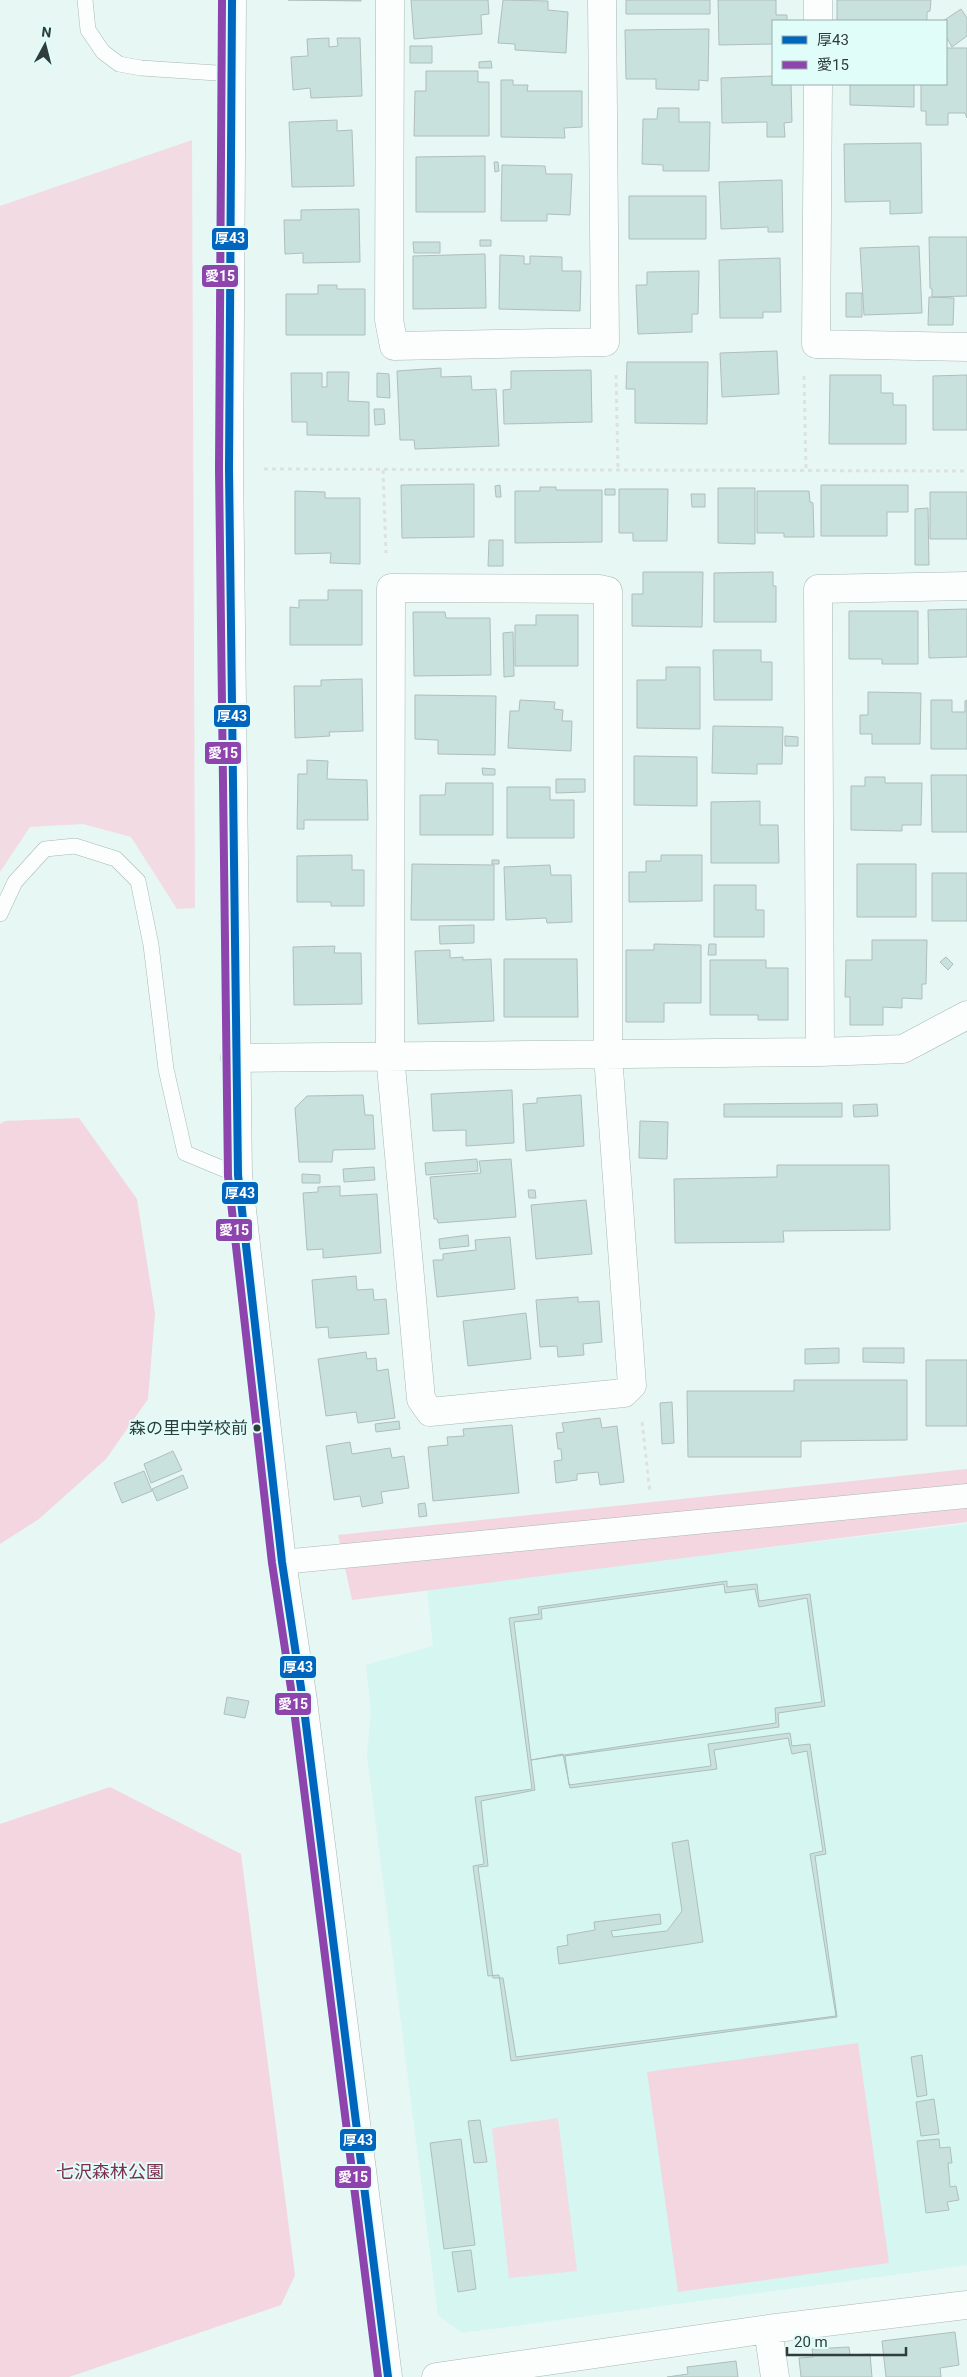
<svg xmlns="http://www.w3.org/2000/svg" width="967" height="2377" viewBox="0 0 967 2377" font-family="Roboto,'Noto Sans JP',sans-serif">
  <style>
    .built { fill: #d5f6f1 }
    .green { fill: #f3d6e0 }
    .water { fill: #f3dbe3 }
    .building { fill: #c9e1dd; stroke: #afbebb; fill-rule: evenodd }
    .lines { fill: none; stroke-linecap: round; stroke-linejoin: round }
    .service-casing { stroke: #a9b8b5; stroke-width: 16 }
    .pedestrian-casing { stroke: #a9b8b5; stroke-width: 25 }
    .minor-casing { stroke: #a9b8b5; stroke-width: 29 }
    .tertiary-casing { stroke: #a9b8b5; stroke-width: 29 }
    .path { stroke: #dde2e1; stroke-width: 3; stroke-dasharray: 4 4; stroke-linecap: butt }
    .service { stroke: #fbfefd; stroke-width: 15 }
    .pedestrian { stroke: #fbfefd; stroke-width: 24 }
    .minor { stroke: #fbfefd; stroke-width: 28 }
    .tertiary { stroke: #fbfefd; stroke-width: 28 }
    .bus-1-casing { stroke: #e0fdf9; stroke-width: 11 }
    .bus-2-casing { stroke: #e0fdf9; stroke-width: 11 }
    .bus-1 { stroke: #0065bd; stroke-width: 8 }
    .bus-2 { stroke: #8e44ad; stroke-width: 8 }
    .bus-dot { fill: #2f3d3b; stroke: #e0fdf9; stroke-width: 2 }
    .labels { text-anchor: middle; stroke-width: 4; stroke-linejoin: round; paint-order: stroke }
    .bus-label { font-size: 17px; fill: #2f3d3b; stroke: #e0fdf9; text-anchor: end }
    .park-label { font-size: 18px; fill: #7d2f4e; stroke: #e0fdf9 }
    .line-badge { stroke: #e0fdf9; stroke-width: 2 }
    .badge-label { font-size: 14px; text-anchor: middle; font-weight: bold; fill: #fff }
  </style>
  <rect width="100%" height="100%" fill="#e6f7f4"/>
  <path class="built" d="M967,1524V2265L462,2333L438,2315L367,1754L371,1712L366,1665L433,1646L427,1588Z"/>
  <path class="green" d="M79,1118L137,1199L155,1313L148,1399L106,1459L39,1519L0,1544V1124L5,1121Z
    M967,1469V1522L352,1600L338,1535Z
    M110,1787L241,1854L295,2275L281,2305L69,2377H0V1824Z
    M858,2043L889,2263L678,2292L647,2072Z"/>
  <path class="water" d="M192,140L195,908L177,909L131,837L83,824L30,827L0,872V206Z
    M558,2118L577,2271L509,2278L492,2128Z"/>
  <path class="building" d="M288,0H361V1Z
    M411,0H488L489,14L481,15L482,34L414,39Z
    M503,0L548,1V10L568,12L566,53L515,50V44L498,43Z
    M626,0H710V14H626Z
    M718,0H776V15H787V21H773V44L719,45Z
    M837,0H931L930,11L927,12V21H837Z
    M961,9L967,18V36L952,47L946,37V21H943Z
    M709,29L708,81L699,80V90L656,89V79H626L625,30Z
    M329,38V47L338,46L337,38H360L362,96L311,98L310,88L293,90L291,57L308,56L307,39Z
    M410,46H432V63H410Z
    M946,48H967V118L965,113H948V125H926V111H921V84H946Z
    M491,61L492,68H479V62Z
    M426,71H478V82H489V136H414L415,91H426Z
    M773,76V84H791L792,122L784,123L785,137H767V122L722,123L721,78Z
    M501,80H513V85H528L527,91H582V127L564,128L565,138L501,137Z
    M850,84H914V107L850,105Z
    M658,108H679V122H710L709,171H663V165L642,164L643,119H657Z
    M337,120V131L352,130L354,186L292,187L289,122Z
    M921,143L922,213L890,214V201L845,202L844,144Z
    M485,156V212H416V157Z
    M494,162H498L499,171L495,172Z
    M502,165L545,166L546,174H572L570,215L547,214V221H501Z
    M782,180L783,232H768V227L721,229L719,182Z
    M629,196H706V239H629Z
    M359,209L360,262L303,263V253L285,254L284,220H301V210Z
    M929,237H967V296L932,297V289L930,288Z
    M480,240H491V246H480Z
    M413,242H440V253H414Z
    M919,246L922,313L864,315L860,248Z
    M485,254L486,308L413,309V256Z
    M500,255L524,256V264H530V256L562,257V271H581L580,311L499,309Z
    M780,258L781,312H763V318H720L719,260Z
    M699,271L698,314H692V332L638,334L636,285H647V272Z
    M318,285H337V289H365V335H286V294H318Z
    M846,293H862V317H846Z
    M929,297L954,298L953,325H928Z
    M777,351L779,394L722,397L720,353Z
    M627,362H708L707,424L635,423V389H626Z
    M441,368V377L471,376L472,390L496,389L499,446L415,449L414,440H400L397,371Z
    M591,370L592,422L504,424L503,390L511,389V371Z
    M327,372H349L348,401L369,402V436L307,435V422H292L291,373H322V387H327Z
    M377,373L389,374L390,398L377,397Z
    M830,375H881V393H893V405H906V444H829Z
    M967,375V430H933V376Z
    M374,409H384L385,424L375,425Z
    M474,484V537L402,538L401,485Z
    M500,485L501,497H496L495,486Z
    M821,485H908V512H887V536H821Z
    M540,487H556V490H602V542L515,543V491H540Z
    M718,488H755V544L718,543Z
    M605,489H615V495H605Z
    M619,489H668L667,541H633V533H619Z
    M295,491L325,492V498H360V564L330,563L331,553L295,554Z
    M757,491H809L810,502L813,503L814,537H784V533H757Z
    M930,492H967V539H930Z
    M691,494H705V507H692Z
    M928,508L929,565H915V509Z
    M489,540H503V566H488Z
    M643,572H703L702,627L632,626V594H643Z
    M773,572V586H776V622H714V573Z
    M328,590H362V645H290V607L299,608V600H328Z
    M967,609V657L929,658L928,610Z
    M849,611H918V664H882V659H849Z
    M413,612H445L446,618H490L491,675L414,676Z
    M536,615H578V666H515V625H536Z
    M513,632L514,676L504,677L503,633Z
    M713,650H761V662H772V700H714Z
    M666,667H700V729L637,728V680H666Z
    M362,679L363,731L329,732L330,736L295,738L294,686H321V680Z
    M868,692L921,693L920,744H872V734H860V715H868Z
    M415,695L496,696L495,755L438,754V740L415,739Z
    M520,700L555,702L554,709L563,710L562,721H572L571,751L508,748L510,711H519Z
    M931,700H952V712H965V701L967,700V749H931Z
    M713,726L783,727L782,764H757V774L712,773Z
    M785,736L798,737V746H785Z
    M634,756L697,757V806L634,805Z
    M307,760L328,761L327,779L367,780L368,820H304V829H297L298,774H307Z
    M482,768L495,769V775H483Z
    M931,775H967V832H932Z
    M865,777H885V783H922L921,825H902V831L851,830V786H865Z
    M556,779H585V792L556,793Z
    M446,783H493V835H420V795H445Z
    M507,787H550V800H574V838H507Z
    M760,801V825H778L779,863H711V802Z
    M352,855V870H364V906H331V902H297V856Z
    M661,855H702V901L629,902V872H646V861H661Z
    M492,860H499V864H492Z
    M412,864L494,865V920H411Z
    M857,864H916V917H857Z
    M550,865L551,875H571L572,922L547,923L546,918L506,920L504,867Z
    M932,873H967V921H932Z
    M714,885H756V910H764V937H714Z
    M474,925V943L440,944L439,926Z
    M872,940H927L926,984H922V999L902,998V1008L883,1007V1025H850V997H845L846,960H872Z
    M654,944L701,945V1003H664V1022H626V950H654Z
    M709,944H716V955H708Z
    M335,946L334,953H361L362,1004L294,1005L293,947Z
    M450,950V958L463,957V960L491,959L494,1021L418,1024L415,951Z
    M946,957L953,964L948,970L940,962Z
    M504,959H577L578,1017H504Z
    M710,960H766V968H788V1020H758V1015H710Z
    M512,1090L514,1143L466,1146V1130L433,1131L431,1094Z
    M363,1095L365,1115H373L375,1149L333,1150L332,1162H299L295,1108L307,1096Z
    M581,1095L584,1146L526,1151L523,1104L537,1103V1098Z
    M842,1103V1117H724V1104Z
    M877,1104L878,1116L854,1117L853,1105Z
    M640,1121L668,1122L667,1159L639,1158Z
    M477,1159L478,1171L426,1175L425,1163Z
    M511,1159L516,1217L438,1223L437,1219H434L430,1177L481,1173L479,1161Z
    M777,1165H889L890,1230L783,1231L784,1242L675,1243L674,1179L777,1177Z
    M374,1167L375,1180L344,1182L343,1169Z
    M302,1174L320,1175V1183H302Z
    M340,1186V1196L377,1194L381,1253L323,1258V1249L307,1250L303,1193L318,1192V1187Z
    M528,1190H535L536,1198H529Z
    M586,1200L592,1254L536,1259L531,1205Z
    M468,1235L469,1246L440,1249L439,1239Z
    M510,1237L515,1289L437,1297L433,1260H443V1254L476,1250L475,1240Z
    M356,1276L357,1290L373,1289L374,1300L386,1299L389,1334L329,1338L328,1327L316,1328L312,1280Z
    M578,1297V1302L599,1301L602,1342L583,1344L584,1355L558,1357L557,1346L540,1347L536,1300Z
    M526,1313L531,1359L468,1366L463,1321Z
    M839,1348V1363L805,1364V1349Z
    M863,1348H904V1363L863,1362Z
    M366,1352L367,1359L376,1358L377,1371L388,1369L395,1418L358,1423L356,1412L326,1416L318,1359Z
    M926,1360H967V1426H926Z
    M794,1380H907V1440L801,1441V1457H688L687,1391H794Z
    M672,1402L674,1443L662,1444L660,1403Z
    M600,1418L602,1428L617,1426L624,1482L600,1485L598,1472L577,1474V1480L556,1483L554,1461L562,1460L561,1449H558L556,1433L564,1432L562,1423Z
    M399,1421L400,1429L376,1432L375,1424Z
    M512,1425L519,1493L433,1501L428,1447L448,1445L447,1437L464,1436L463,1429Z
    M350,1442L352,1454L390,1448L392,1458L404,1456L409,1488L381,1492L383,1503L362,1507L360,1496L334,1500L326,1446Z
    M173,1451L182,1470L151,1483L144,1464Z
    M144,1471L152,1491L122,1503L114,1483Z
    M183,1475L188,1488L157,1501L152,1489Z
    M425,1503L427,1516L419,1517L418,1504Z
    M727,1581V1587L757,1584L759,1601L810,1594L825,1706L778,1713L779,1727L565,1756L569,1785L711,1766L708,1744L790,1733L792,1746L810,1744L826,1854L815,1856L837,2017L511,2061L499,1975L488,1976L473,1866L484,1864L475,1797L532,1789L509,1618L539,1614L538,1607ZM688,1840L703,1942L559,1964L557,1947L568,1945L567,1935L595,1930L594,1922L660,1914L661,1924L611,1931L613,1937L667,1931L682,1911L672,1843Z
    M724,1584L725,1593L755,1589L759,1607L807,1598L822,1702L775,1708L776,1723L531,1760L514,1622L542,1619L541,1609Z
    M227,1697L249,1701L245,1718L224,1714Z
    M788,1738L792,1754L807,1751L823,1851L810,1854L836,2016L516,2057L503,1978H493L478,1867L488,1866L481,1801L535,1790L531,1760L563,1754L570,1788L717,1769L714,1750Z
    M922,2055L927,2095L917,2097L911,2057Z
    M934,2099L939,2134L921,2136L916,2102Z
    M480,2120L487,2162L474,2163L468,2121Z
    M461,2139L475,2245L444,2249L430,2143Z
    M939,2139L940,2148L950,2147L952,2163H948L950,2187L956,2186L959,2200L947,2202L949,2210L926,2213L917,2141Z
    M471,2250L476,2289L458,2292L452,2252Z
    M955,2332L959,2365L940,2368L941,2377H886L882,2341Z
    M849,2347L850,2355L870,2354L872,2377H801L799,2358L813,2357L812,2349Z
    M736,2361L738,2377H667L688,2374L687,2367Z"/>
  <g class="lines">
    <g class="service-casing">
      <path id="service" d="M85,0L88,30L103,52L119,64L141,68L232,74
        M0,914L15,882L45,849L75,846L116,859L138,881L151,945L166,1069L185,1153L238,1175"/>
    </g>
    <g class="pedestrian-casing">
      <path id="pedestrian" d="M282,1562L967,1496"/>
    </g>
    <g class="minor-casing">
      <path id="minor" d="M390,0L389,320L394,346L605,342L602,0
        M818,21V0
        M818,84L816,344L967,347
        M391,588L599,589L608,591V1055L632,1385L624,1393L430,1412L421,1399L390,1055Z
        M820,1052L818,589L967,586
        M235,1058L820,1052L903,1049L967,1015
        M768,2329L775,2377
        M436,2377L768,2329L967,2305"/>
    </g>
    <g class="tertiary-casing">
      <path id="tertiary" d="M232,0L229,469L238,1175L282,1562L303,1701L388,2377"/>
    </g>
    <path class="path" d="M616,375L618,470
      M804,376L806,470
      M264,469L967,471
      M383,470L386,553
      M642,1422L650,1493"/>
    <use href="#service" class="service"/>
    <use href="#pedestrian" class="pedestrian"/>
    <use href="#minor" class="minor"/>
    <use href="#tertiary" class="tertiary"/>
    <g class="bus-1-casing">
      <path id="bus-1" d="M232,0L229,469L238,1175L282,1562L303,1701L388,2377"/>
    </g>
    <g class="bus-2-casing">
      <path id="bus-2" d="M222,0L219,469L228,1176L272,1563L293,1702L378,2377"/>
    </g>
    <use href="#bus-1" class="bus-1"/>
    <use href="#bus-2" class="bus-2"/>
  </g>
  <circle class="bus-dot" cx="257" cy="1428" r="4.5"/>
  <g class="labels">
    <g class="bus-label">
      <text x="248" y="1434">森の里中学校前</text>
    </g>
    <g class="park-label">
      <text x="110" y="2178">七沢森林公園</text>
    </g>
  </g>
  <g class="line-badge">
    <rect x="211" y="227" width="38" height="24" rx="5" fill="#0065bd"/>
    <rect x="201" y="264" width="38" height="24" rx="5" fill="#8e44ad"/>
    <rect x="213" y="704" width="38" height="24" rx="5" fill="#0065bd"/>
    <rect x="204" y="741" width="38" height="24" rx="5" fill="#8e44ad"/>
    <rect x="221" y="1181" width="38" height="24" rx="5" fill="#0065bd"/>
    <rect x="215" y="1218" width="38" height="24" rx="5" fill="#8e44ad"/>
    <rect x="279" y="1655" width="38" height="24" rx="5" fill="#0065bd"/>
    <rect x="274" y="1692" width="38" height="24" rx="5" fill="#8e44ad"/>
    <rect x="339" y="2128" width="38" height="24" rx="5" fill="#0065bd"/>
    <rect x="334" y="2165" width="38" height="24" rx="5" fill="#8e44ad"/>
  </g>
  <g class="badge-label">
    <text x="230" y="243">厚43</text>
    <text x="220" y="281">愛15</text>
    <text x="232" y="721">厚43</text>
    <text x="223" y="758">愛15</text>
    <text x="240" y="1198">厚43</text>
    <text x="234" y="1235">愛15</text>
    <text x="298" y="1672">厚43</text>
    <text x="293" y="1709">愛15</text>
    <text x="358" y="2145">厚43</text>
    <text x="353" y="2182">愛15</text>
  </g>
  <rect x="772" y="20" width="175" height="65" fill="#e0fdf9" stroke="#99b0ad"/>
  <rect x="782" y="36" width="25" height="8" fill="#0065bd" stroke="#99b0ad"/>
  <text x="817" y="45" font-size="15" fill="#2f3d3b">厚43</text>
  <rect x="782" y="61" width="25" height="8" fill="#8e44ad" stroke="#99b0ad"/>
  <text x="817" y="70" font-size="15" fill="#2f3d3b">愛15</text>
  <g transform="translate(45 45) rotate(7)" stroke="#e0fdf9" stroke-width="4" paint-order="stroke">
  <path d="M0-4L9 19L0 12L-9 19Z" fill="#2f3d3b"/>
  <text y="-8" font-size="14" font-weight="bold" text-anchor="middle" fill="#2f3d3b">N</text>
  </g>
  <path d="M787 2347v8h119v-8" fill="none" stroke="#2f3d3b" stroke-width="2.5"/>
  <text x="794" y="2347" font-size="15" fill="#2f3d3b" stroke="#e0fdf9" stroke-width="4" paint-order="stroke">20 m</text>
</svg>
